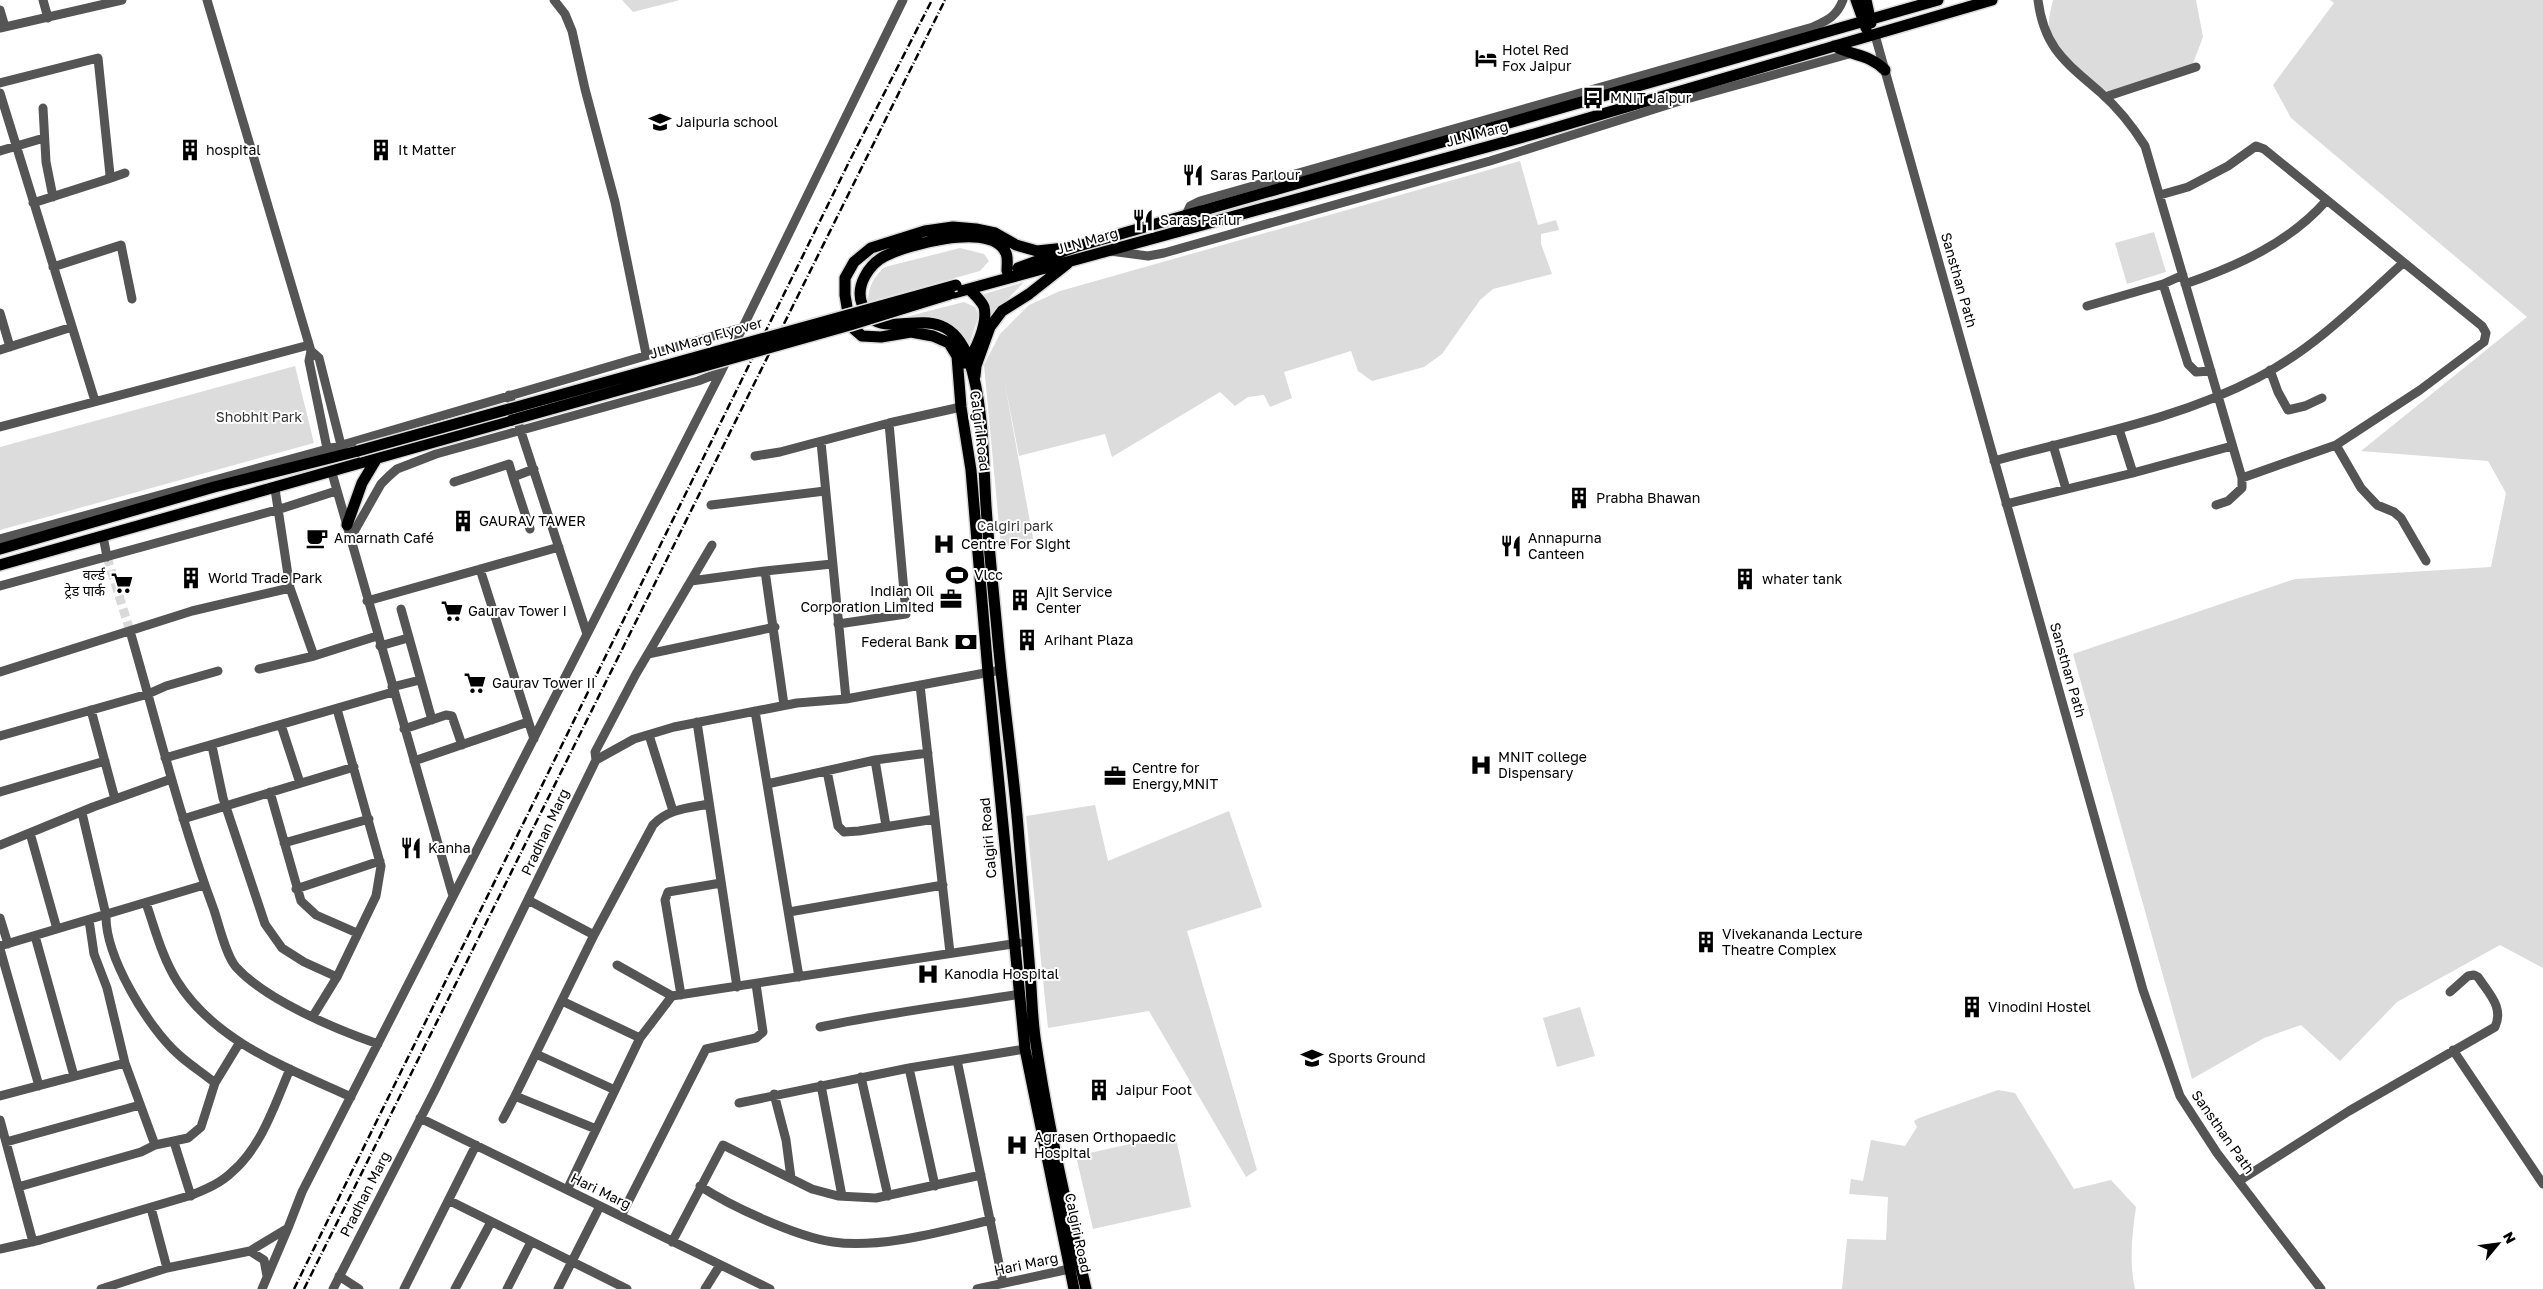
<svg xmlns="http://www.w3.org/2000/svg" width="2543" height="1289" viewBox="0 0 2543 1289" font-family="'Golos Text','Noto Sans Devanagari',sans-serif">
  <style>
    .green { fill: #dcdcdc }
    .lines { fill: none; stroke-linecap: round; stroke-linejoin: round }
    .minor-tunnel { stroke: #d9d9d9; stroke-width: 9; stroke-dasharray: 9 4.5; stroke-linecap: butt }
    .major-casing { stroke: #dbdbdb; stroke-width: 14 }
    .minor { stroke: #555; stroke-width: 9 }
    .major { stroke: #000; stroke-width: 11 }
    .rail { stroke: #000; stroke-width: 2.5; stroke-dasharray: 8 2.5 1 2.5; stroke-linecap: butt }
    .major-bridge-casing { stroke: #dbdbdb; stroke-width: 14; stroke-linecap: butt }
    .major-bridge { stroke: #000; stroke-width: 11 }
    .labels { text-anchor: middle; stroke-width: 4; stroke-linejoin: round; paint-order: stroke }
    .poi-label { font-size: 14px; fill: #000; stroke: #fff; text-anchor: start }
    .street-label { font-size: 14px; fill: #000; stroke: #fff }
    .park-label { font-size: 14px; fill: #333; stroke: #fff }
  </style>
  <rect width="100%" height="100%" fill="#fff"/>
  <path class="green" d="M622,0H680L633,12Z
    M2053,0H2196L2203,37L2192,66L2109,93C2090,80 2052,51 2049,27C2048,19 2051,9 2053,0Z
    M2330,0H2543V968L2500,945L2397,1002L2340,1061L2301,1025L2264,1038L2192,1079L2073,654L2295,579L2491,567L2506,493L2488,461L2361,451L2527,317L2291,118L2273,85L2334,3Z
    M1520,161L1538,225L1556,220L1559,230L1541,234V244L1552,274L1493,289L1480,300L1442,354L1424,367L1372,381L1358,371L1351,351L1284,372L1292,398L1270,407L1264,395L1248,397L1235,406L1220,392L1112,457L1105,434L1019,456L1004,379L1034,544L1001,546L984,365L1000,334L1029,305L1060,291Z
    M2154,232L2166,272L2127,284L2115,243Z
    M960,248L984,254L989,261L980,271L868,302C868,287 874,276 885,267Z
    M1024,282L989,319C991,307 989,303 981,295Z
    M964,302L975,307L979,315L969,345C964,338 959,329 951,325C935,315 897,323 878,324Z
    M295,366L314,443L0,530V447Z
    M1095,805L1108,861L1229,811L1262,907L1187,931L1257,1170L1246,1177L1149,1011L1048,1028L1026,816Z
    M1580,1007L1595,1056L1557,1067L1543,1018Z
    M1998,1090L2015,1093L2074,1189L2111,1180L2136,1207C2132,1234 2129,1262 2135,1289H1842L1847,1239L1886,1240L1888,1197L1849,1194L1851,1179L1863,1181L1871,1140L1905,1146L1917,1127L1914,1121L1919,1118Z
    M1175,1134L1191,1207L1093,1229L1076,1156Z"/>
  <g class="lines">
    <path class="minor-tunnel" d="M107,557L130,631"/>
    <g class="major-casing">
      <path id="major" d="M1856,0L1866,28
        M1866,0L1871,23
        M1834,46C1853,56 1869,54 1885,70
        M1018,268L1075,247L1938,0
        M1007,271C1007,262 1009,254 1002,247C981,225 909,244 885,256C869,264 855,286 862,304C880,354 943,286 969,360C984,406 983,458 986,506C989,551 994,596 998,641C1004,707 1014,772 1019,839C1023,883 1026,928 1030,973C1032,996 1032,1020 1036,1044C1048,1126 1067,1208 1086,1289
        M954,293L1534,134L1992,0
        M965,363C976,352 988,323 984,307C981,300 974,294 969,289
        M975,376L976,366L990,327L1002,311L1029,294L1067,264
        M347,525L362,483L377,458
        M0,549L214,487L358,451
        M0,565L512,420
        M1074,1289L1025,1049L988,672L971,470L961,407L957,356L949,343L933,336L911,332L881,337L862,336L854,329L849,319L845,295V278L854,262L871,248L925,231L953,227L976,229L995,233L1016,245L1037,251L1075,247"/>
    </g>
    <path class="minor" d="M43,0L48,18
      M207,0L311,351L309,361L328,453
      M554,0L565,14L572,31L585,89L615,202L646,354
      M2038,0C2044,49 2067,63 2101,93C2118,108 2133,127 2145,146L2242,478V488L2228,501L2216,505
      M0,10L5,27
      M0,28L122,0
      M1875,35L2143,990L2180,1096L2217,1153L2321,1289
      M0,83L98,58L110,175L108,179L33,203
      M0,93L95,401
      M2105,97L2196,67
      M43,108L46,162L53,197
      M0,151L44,138
      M108,179L125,173
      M2160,195L2188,187L2228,166L2256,146L2264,149L2482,326L2486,333L2484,342L2420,390L2336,445L2242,478
      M1185,217L1190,206L1200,201L1813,27C1828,20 1837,16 1843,0
      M1110,251L1148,256L1164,253L1490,161L1683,100L1849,54
      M53,267L121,245L132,299
      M2163,284L2188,364L2196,372L2211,371
      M2185,284C2237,266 2289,243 2326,201
      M2087,306L2163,284L2183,275
      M0,313L10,347
      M0,350L72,327
      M311,351L319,358L342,449
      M2270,370L2278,392L2288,410L2305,406L2322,398
      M509,395L587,634
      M0,427L309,345
      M2119,429L2133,473
      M821,442L846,699
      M2053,445L2066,489
      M2336,445L2361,488L2377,505L2394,512L2401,518L2426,561
      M755,456L780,452L889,423L961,407
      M1994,461C2083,436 2175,421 2257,378C2312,350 2358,304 2403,263
      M332,473L453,896
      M513,477L530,529
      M454,482L509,464L513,477L534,469
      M275,489L290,588
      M2006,504L2133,473L2232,446
      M711,505L825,491
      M103,536L107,557
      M351,537L381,484L389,476L397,469L436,454L698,381L721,372
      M0,539L342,445L744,327
      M480,569L534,739
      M765,571L832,564
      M691,581L765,571L784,705
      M0,586L280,509L336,491
      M367,601L559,547
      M401,609L432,720
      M838,624L906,614L889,423
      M130,631C157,724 180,819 214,910C219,925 226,956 236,967C266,1000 335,1029 378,1044
      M380,646L408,638
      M648,654L775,627
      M259,669L314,656L377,636
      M0,672L192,611L290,588L314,656
      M920,685L950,953
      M392,687L420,680
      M91,710L115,799
      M755,711L799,977
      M697,722L737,987
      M281,725L300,783
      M404,729L446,715L452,716L462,745
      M649,735L673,811
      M0,736L148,694L166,686L218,671
      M212,746L223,798L265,924L282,948L304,962L337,977
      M165,758L393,692
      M596,760L595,752L636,674L712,545
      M875,760L886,826
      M414,761L528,722
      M827,771L838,826L844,832L859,831L935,819
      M767,784L875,760L928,753
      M0,792L105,761
      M270,792L301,901L316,915L357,933
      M82,813L106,915C105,956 148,1028 179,1055C190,1065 203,1073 215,1083
      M183,819L354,767
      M30,833L57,929
      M284,843L369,819
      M0,845L93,807L171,779
      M296,889L380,861
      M528,900L594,935
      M146,903C155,929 162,957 177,981C215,1042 288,1068 351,1097
      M789,912L943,885
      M0,918L8,944
      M89,920L94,954L107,988L125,1063L155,1145
      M35,936L74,1076
      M0,946L204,885
      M0,949L39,1086
      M617,965L672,996
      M681,995L665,900L668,892L721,883
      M562,1001L640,1038
      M313,1016L337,977L376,896L381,866L337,709
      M820,1027C886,1013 953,1005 1020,994
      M2453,1050L2543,1184
      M536,1054L615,1090
      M957,1060L1003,1283
      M909,1068L935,1186
      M861,1077L888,1196
      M821,1085L842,1196
      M774,1094L786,1140L791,1178
      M0,1096L125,1063
      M739,1103L909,1068L1025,1049
      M420,1118L770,1289
      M503,1119L515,1096
      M0,1120L33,1242
      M596,1129L515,1096L594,935L653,825C667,809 688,808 709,804
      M6,1142L140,1105
      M174,1142L191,1196
      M2239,1181L2349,1111L2495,1027C2504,1007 2489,994 2478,977L2474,975L2468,976L2450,992
      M700,1186C730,1206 797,1237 833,1242C881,1249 943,1231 991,1220
      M18,1187L141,1152L155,1145L188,1138L201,1127L215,1083L240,1042
      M567,1190L640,1038L672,996L1019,943
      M450,1201L627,1289
      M151,1208L167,1268
      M621,1216L706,1049L756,1038L763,1032L756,984
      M672,1242L723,1145L812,1189L838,1196L876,1198L981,1175
      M0,1249L40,1240L192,1195C206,1189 221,1183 232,1172C262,1146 275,1104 290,1069
      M250,1251L264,1260L267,1276
      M339,1276L359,1289
      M101,1289L167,1268L250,1251L288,1228L302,1192L721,372L903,0
      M262,1289L288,1228
      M333,1289L436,1088L596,760L634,739L674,727L797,703L846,699L1001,670
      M404,1289L476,1145
      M455,1289L491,1222
      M507,1289L531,1242
      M558,1289L600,1206
      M705,1289L720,1265
      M977,1289L1074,1268"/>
    <use href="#major" class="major"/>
    <path class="rail" d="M294,1289L849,162L932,0
      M304,1289L945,0"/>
    <g class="major-bridge-casing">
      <path id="major-bridge" d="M512,420L850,325L950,294
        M358,451L956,285"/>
    </g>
    <use href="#major-bridge" class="major-bridge"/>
  </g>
  <defs>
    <g id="hotel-bare" transform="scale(1.725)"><path d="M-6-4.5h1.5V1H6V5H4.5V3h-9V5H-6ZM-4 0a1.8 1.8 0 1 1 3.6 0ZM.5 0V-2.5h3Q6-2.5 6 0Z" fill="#000" stroke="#fff" stroke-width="2.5" paint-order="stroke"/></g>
    <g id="bus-bare" transform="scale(1.725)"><path d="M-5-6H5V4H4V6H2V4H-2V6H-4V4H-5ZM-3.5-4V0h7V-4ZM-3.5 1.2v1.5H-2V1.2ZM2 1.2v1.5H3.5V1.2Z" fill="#000" stroke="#fff" stroke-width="2.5" paint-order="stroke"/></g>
    <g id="school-bare" transform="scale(1.725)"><path d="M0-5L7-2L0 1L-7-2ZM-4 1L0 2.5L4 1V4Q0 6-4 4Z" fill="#000" stroke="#fff" stroke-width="2.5" paint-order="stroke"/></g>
    <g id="building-bare" transform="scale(1.725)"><path d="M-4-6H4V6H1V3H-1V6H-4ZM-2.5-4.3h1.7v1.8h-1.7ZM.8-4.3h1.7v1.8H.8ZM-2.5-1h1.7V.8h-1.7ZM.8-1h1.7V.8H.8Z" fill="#000" stroke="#fff" stroke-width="2.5" paint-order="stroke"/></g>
    <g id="restaurant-bare" transform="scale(1.725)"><path d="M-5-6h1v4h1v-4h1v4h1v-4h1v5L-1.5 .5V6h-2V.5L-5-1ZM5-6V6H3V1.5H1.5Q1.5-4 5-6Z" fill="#000" stroke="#fff" stroke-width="2.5" paint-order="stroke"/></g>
    <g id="cafe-bare" transform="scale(1.725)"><path d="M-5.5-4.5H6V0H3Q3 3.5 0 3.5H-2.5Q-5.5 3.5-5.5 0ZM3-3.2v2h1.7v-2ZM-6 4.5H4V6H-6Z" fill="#000" stroke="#fff" stroke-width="2.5" paint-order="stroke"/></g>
    <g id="hospital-bare" transform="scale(1.725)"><path d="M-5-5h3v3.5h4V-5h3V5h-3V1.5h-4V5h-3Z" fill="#000" stroke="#fff" stroke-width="2.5" paint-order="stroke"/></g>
    <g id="stadium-bare" transform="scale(1.725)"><path d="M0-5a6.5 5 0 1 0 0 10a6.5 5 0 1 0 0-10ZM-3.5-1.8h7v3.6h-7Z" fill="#000" stroke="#fff" stroke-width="2.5" paint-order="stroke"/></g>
    <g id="supermarket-bare" transform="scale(1.725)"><path d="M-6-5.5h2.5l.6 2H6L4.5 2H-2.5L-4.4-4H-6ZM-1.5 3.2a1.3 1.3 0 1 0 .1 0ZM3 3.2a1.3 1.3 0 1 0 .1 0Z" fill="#000" stroke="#fff" stroke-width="2.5" paint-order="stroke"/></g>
    <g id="office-bare" transform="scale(1.725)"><path d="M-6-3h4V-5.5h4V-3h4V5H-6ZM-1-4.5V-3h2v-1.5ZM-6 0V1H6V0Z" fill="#000" stroke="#fff" stroke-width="2.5" paint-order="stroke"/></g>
    <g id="bank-bare" transform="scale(1.725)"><path d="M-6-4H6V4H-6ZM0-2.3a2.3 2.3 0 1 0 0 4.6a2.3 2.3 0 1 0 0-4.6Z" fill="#000" stroke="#fff" stroke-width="2.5" paint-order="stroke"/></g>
    <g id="university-bare" transform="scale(1.725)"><path d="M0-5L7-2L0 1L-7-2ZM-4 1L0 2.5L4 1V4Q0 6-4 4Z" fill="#000" stroke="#fff" stroke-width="2.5" paint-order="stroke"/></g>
  </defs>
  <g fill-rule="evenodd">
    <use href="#hotel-bare" x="1486" y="58"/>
    <use href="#bus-bare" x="1593" y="98"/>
    <use href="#school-bare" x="660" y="122"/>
    <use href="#building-bare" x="190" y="150"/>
    <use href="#building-bare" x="381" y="150"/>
    <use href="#restaurant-bare" x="1193" y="175"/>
    <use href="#restaurant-bare" x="1143" y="220"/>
    <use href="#building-bare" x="1579" y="498"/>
    <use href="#building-bare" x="463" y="521"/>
    <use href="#cafe-bare" x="317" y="538"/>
    <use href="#hospital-bare" x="944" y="544"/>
    <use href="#restaurant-bare" x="1511" y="546"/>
    <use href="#stadium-bare" x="957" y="575"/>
    <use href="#building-bare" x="191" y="578"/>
    <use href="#building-bare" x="1745" y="579"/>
    <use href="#supermarket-bare" x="122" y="583"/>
    <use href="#office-bare" x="951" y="599"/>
    <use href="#building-bare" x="1020" y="600"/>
    <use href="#supermarket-bare" x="452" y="611"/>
    <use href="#building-bare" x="1027" y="640"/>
    <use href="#bank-bare" x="966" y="642"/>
    <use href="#supermarket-bare" x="475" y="683"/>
    <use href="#hospital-bare" x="1481" y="765"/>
    <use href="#office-bare" x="1115" y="776"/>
    <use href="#restaurant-bare" x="411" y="848"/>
    <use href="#building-bare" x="1706" y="942"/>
    <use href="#hospital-bare" x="928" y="974"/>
    <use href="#building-bare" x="1972" y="1007"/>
    <use href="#university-bare" x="1312" y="1058"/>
    <use href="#building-bare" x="1099" y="1090"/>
    <use href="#hospital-bare" x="1017" y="1145"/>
  </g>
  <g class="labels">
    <g class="poi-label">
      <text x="1502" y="55">Hotel Red<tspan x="1502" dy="16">Fox Jaipur</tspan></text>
      <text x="1610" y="103">MNIT Jaipur</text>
      <text x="676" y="127">Jaipuria school</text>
      <text x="206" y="155">hospital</text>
      <text x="398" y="155">It Matter</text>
      <text x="1210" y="180">Saras Parlour</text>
      <text x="1160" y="225">Saras Parlur</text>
      <text x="1596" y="503">Prabha Bhawan</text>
      <text x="479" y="526">GAURAV TAWER</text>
      <text x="334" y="543">Amarnath Café</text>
      <text x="1528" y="543">Annapurna<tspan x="1528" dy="16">Canteen</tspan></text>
      <text x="961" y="549">Centre For Sight</text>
      <text x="105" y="580" text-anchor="end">वर्ल्ड<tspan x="105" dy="16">ट्रेड पार्क</tspan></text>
      <text x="974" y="580">Vlcc</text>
      <text x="208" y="583">World Trade Park</text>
      <text x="1762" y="584">whater tank</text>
      <text x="934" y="596" text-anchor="end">Indian Oil<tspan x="934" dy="16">Corporation Limited</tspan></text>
      <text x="1036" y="597">Ajit Service<tspan x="1036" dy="16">Center</tspan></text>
      <text x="468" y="616">Gaurav Tower I</text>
      <text x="1044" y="645">Arihant Plaza</text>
      <text x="949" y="647" text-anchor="end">Federal Bank</text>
      <text x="492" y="688">Gaurav Tower II</text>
      <text x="1498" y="762">MNIT college<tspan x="1498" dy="16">Dispensary</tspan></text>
      <text x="1132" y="773">Centre for<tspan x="1132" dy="16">Energy,MNIT</tspan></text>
      <text x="428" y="853">Kanha</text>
      <text x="1722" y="939">Vivekananda Lecture<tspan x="1722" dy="16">Theatre Complex</tspan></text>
      <text x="944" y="979">Kanodia Hospital</text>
      <text x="1988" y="1012">Vinodini Hostel</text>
      <text x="1328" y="1063">Sports Ground</text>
      <text x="1116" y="1095">Jaipur Foot</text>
      <text x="1034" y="1142">Agrasen Orthopaedic<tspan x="1034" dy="16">Hospital</tspan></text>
    </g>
    <g class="street-label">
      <text transform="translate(1477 134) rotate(-15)" y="5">JLN Marg</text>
      <text transform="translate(1087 241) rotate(-16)" y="5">JLN Marg</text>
      <text transform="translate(1959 280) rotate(74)" y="5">Sansthan Path</text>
      <text transform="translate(706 338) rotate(-16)" y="5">JLN Marg Flyover</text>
      <text transform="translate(980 431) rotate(83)" y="5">Calgiri Road</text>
      <text transform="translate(2068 670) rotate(74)" y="5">Sansthan Path</text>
      <text transform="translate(545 832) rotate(-65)" y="5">Pradhan Marg</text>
      <text transform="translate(988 838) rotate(-95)" y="5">Calgiri Road</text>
      <text transform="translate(2223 1132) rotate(55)" y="5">Sansthan Path</text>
      <text transform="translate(601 1191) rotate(26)" y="5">Hari Marg</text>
      <text transform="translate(365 1194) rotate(-63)" y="5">Pradhan Marg</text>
      <text transform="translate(1078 1233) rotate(78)" y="5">Calgiri Road</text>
      <text transform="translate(1026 1264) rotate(-12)" y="5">Hari Marg</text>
    </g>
    <g class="park-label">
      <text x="259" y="422">Shobhit Park</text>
      <text x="1015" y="531">Calgiri park</text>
    </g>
  </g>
  <g transform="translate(2498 1244) rotate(61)" stroke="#ffffff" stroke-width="4" paint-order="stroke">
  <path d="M0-4L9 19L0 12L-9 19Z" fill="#000000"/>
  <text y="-8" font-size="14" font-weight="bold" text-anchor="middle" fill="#000000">N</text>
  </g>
</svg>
